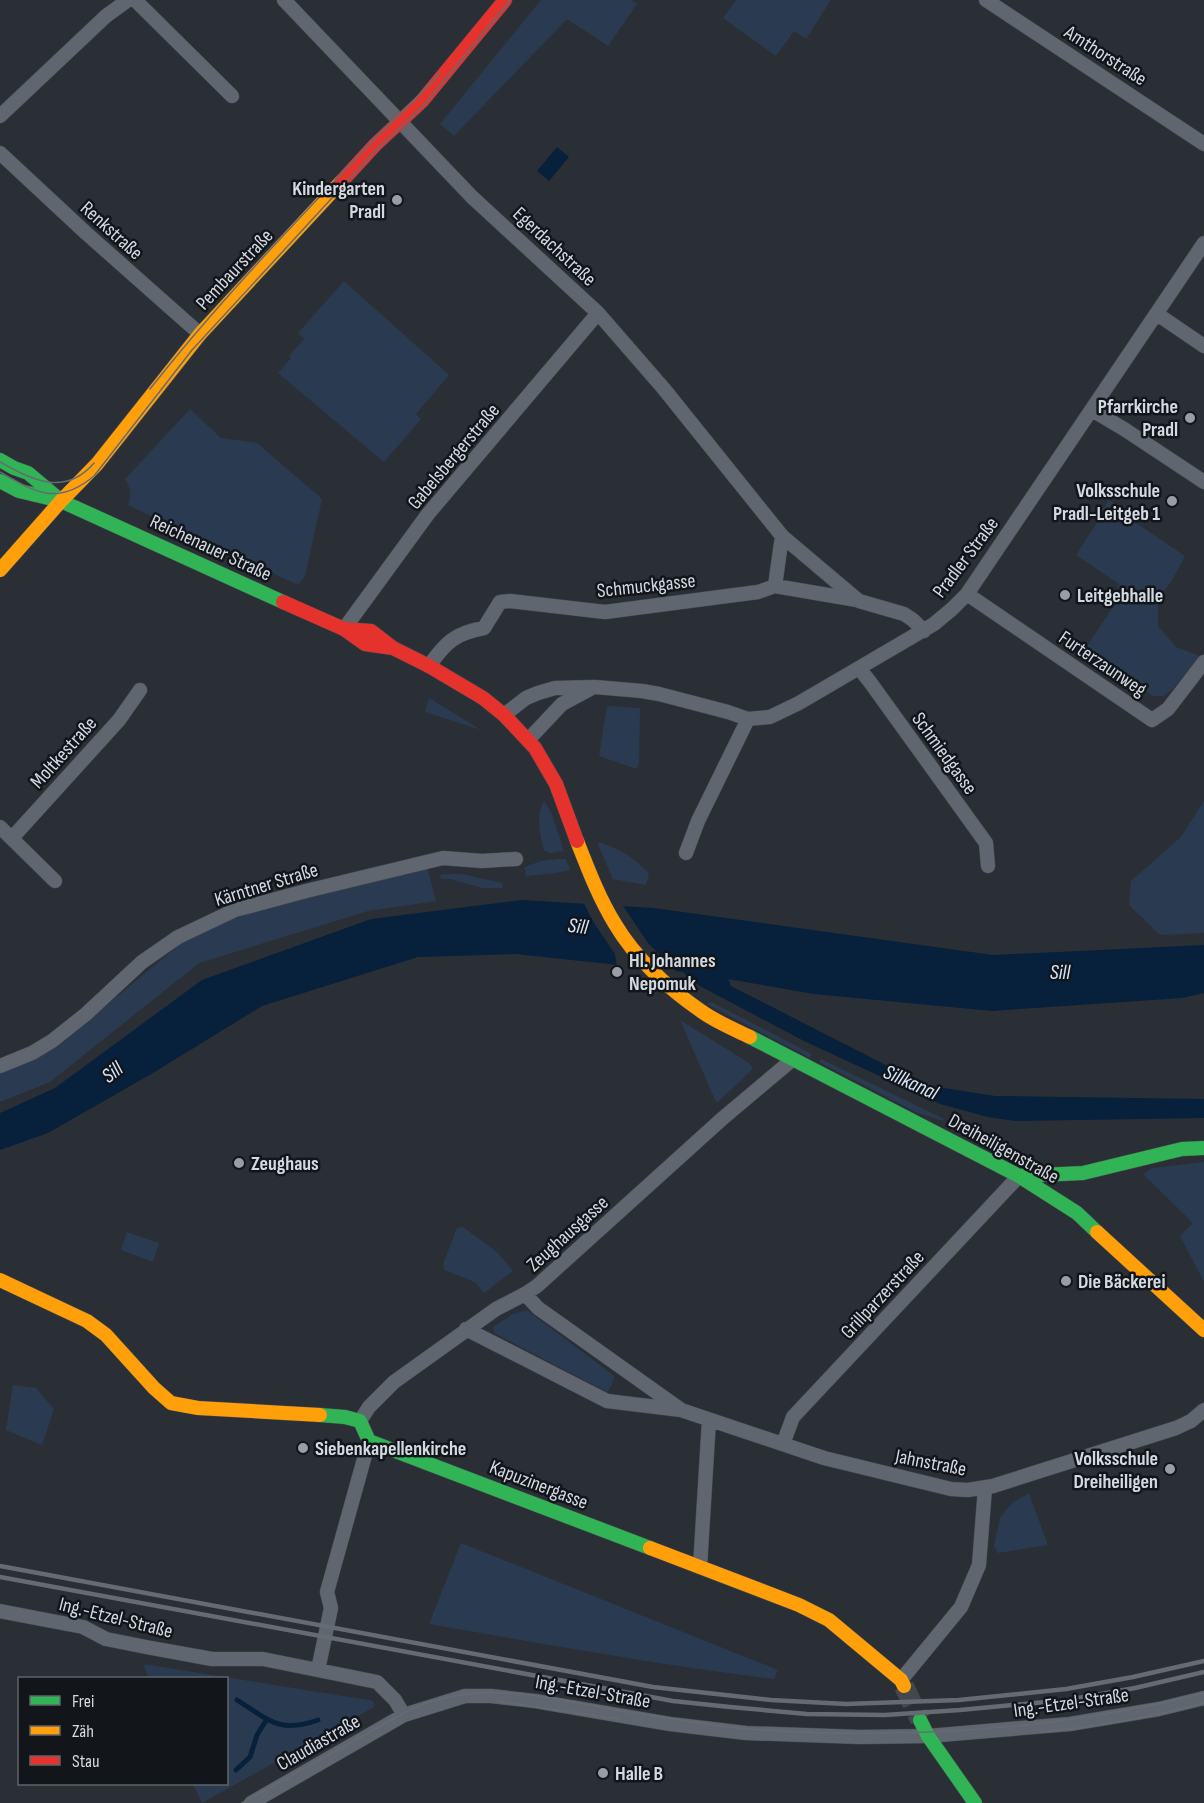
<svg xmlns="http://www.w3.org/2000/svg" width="1204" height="1803" viewBox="0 0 1204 1803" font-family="'Sofia Sans Condensed',sans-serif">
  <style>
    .green { fill: #2a3b51 }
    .water { fill: #07203b }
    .pier { fill: #2a2f35 }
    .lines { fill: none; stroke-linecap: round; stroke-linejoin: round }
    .stream { stroke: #07203b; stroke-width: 5 }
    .secondary-tunnel { stroke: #43484f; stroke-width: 20; stroke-dasharray: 20 10; stroke-linecap: butt }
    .street-casing { stroke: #464a50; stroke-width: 15 }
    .fast-casing { stroke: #464a50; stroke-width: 15 }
    .slow-casing { stroke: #464a50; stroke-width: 15 }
    .jam-casing { stroke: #464a50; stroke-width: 15 }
    .street { stroke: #5f6670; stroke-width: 14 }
    .fast { stroke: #30b455; stroke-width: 14 }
    .slow { stroke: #ff9f0a; stroke-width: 14 }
    .jam { stroke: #e5322d; stroke-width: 14 }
    .tram { stroke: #666b73; stroke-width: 1.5 }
    .rail { stroke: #666b73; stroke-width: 4.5 }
    .poi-dot { fill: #989ea4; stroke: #12161b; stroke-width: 2 }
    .labels { text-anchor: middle; stroke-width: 5; stroke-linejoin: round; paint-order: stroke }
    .street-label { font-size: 20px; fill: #d3d9e0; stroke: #12161b }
    .poi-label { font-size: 20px; font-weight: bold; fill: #d3d9e0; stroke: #12161b; text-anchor: start }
    .water-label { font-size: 21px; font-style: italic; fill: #d3e6fe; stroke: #12161b }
  </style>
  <rect width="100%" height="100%" fill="#2a2f35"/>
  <path class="green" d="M541,0H631L637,4L608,46L567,19L454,136L440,124Z
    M736,0H831L806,39L794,31L776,56L723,18Z
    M344,281L449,375L416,414L421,419L384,462L278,373L291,358L289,356L304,339L298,333Z
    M190,409L221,438L257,443L322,499L305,576L298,585L128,505C132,495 131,488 125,479Z
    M1109,500L1124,510L1121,513L1185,556L1172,580L1158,599V626L1176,647L1200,656L1173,689L1163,696H1153L1085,649L1123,592L1117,588L1119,584L1076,555L1100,518L1098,516Z
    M429,698L481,730L425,712Z
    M607,706L640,708L639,761L637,769L599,756Z
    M544,801L551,812L564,851L550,853L544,850C540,834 535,816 544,801Z
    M1204,801V933L1160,935L1129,905L1131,881L1181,837Z
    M598,842C617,847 637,859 649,874L646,885L613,879L598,845Z
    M558,859H566L570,870L556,873L526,876L525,867L541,861Z
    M427,867L436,901L368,911L199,963L50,1082L0,1102V1072L12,1069L57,1046L183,942L230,917Z
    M448,874H462L502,883L503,888H483L450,879H441L440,875Z
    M711,1002L812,1054L810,1058L707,1004Z
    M680,1020L749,1063L753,1069L718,1102H716Z
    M821,1059L944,1119L943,1121L940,1120L918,1113L819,1062Z
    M1204,1162V1280H1203L1180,1236L1193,1223L1143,1174L1152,1168Z
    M463,1227L498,1253L513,1271L484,1293L475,1282L445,1270L443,1264L457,1228Z
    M127,1232L159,1243L153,1262L121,1250Z
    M527,1310L614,1376L612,1385L607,1392L494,1333L493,1327L513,1314Z
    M13,1385L36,1388L54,1409L42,1445L6,1430Z
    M1029,1493L1048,1545L998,1553L994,1546L1000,1518L1012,1503Z
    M461,1543L778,1670L774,1679C658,1665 544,1644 429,1624Z
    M143,1664L374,1701V1707L202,1803L193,1784H226V1678H149Z"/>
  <path class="water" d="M557,147L569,157L549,181L537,171Z
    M522,900L654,908L993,955L1204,945V993L1182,998L992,1011L814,994L728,979L731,986L925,1085L995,1096L1204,1099V1118L1015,1121L988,1117L940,1104L802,1040L698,985L683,972L516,954L418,957L262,1006L153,1073L48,1133L0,1150V1113L55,1088L202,980L371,919Z"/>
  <path class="pier" d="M582,900L621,903L648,943L679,975L617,968L615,954L594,923Z"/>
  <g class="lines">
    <path class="stream" d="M237,1700C269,1720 279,1734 318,1720
      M236,1770L250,1757L257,1735L267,1719"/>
    <path class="secondary-tunnel" d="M904,1686L920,1720"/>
    <g class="street-casing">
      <path id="street" d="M135,0L232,96
        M284,0L472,197L598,313L664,389L782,536L859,601L904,614L913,620L924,631
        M986,0L1204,144
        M0,116L106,16L128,0
        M0,153L86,233L200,334
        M1157,314L1204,346
        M1092,410L1124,429L1204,482
        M775,586L782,536
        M967,594L1152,720L1168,709L1204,662
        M344,629L428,514L598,313
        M429,666C445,643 455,633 484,628L500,602L510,601L605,612L758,592L775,586L857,600
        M859,668L870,682L986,843L988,866
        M504,715L526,698L538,693L555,688L595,687L642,691L659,694L728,712L748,719L770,717L799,703L934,624L952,609L967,594L1204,243
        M528,740L562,704L590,689
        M0,827L55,881
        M12,838L119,720L140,690
        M686,853L698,821L748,719
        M0,1066L32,1053L52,1041L86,1014L142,962L178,937L235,910L306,891L443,858L482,861L516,859
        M525,1294L538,1308L680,1409
        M466,1329L607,1401L681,1410L824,1458L951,1489L968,1490L993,1486L1176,1428L1191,1421L1204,1410
        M360,1421L369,1407L394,1382L496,1309L525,1294L537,1286L723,1118L792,1060
        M783,1444L793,1417L1019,1176
        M700,1567L709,1420
        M0,1611L83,1627L106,1639L146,1647L212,1659H263L377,1682L395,1700L404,1715
        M318,1670L331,1608L327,1592L369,1441
        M901,1680L961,1607L979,1565L985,1488
        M251,1803L404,1715L465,1696H491L535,1701L670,1724L746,1733L860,1737L928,1736L1070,1724L1159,1709L1204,1698"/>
    </g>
    <g class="fast-casing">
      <path id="fast" d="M0,460L14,468L28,473L59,499
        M0,481L19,491L61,501L283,602
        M750,1037L1019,1176L1077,1213L1097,1232
        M1019,1176L1083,1173L1182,1149L1204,1148
        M320,1415L345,1417L360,1421L369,1441L650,1548
        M920,1720L928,1736L975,1803"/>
    </g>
    <g class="slow-casing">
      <path id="slow" d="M0,570L61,501L97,464L200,334L341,182
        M577,841C588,869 599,898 615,924C635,958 669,989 701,1011C716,1022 734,1029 750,1037
        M1097,1232L1204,1330
        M0,1280L87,1321L106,1335L154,1388L171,1403L198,1408L320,1415
        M650,1548L799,1605L829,1620L901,1680L904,1686"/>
    </g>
    <g class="jam-casing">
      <path id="jam" d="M341,182L375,145L422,101L505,0
        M283,602L344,629L365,644L393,648
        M344,629L371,631L393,648L429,666L483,698L504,715L535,748L556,784L577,841"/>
    </g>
    <use href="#street" class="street"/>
    <use href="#fast" class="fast"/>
    <use href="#slow" class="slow"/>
    <use href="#jam" class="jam"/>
    <path class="tram" d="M150,389C216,305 290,228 363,151C388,124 416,101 440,73
      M0,462C32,480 65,497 94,463
      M0,472C36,493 58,506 94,476L192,350L378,148L423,106L510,0
      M496,1701L618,1719
      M1042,1732C1097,1727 1151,1717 1204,1703
      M242,1803L413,1708C481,1681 535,1695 605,1708C652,1716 700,1725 749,1729C902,1740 1055,1731 1204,1693"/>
    <path class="rail" d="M0,1566L653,1687L771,1700L846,1704L959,1700L1066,1689L1133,1677L1204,1661
      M0,1577L673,1701L730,1707L807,1714L885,1715L960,1710L1067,1700L1135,1688L1204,1672"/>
  </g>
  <g class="poi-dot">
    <circle cx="397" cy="200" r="6"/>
    <circle cx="1190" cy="418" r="6"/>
    <circle cx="1172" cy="501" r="6"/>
    <circle cx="1065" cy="595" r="6"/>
    <circle cx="617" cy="972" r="6"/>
    <circle cx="239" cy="1163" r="6"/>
    <circle cx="1066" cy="1281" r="6"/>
    <circle cx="303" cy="1448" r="6"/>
    <circle cx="1170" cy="1469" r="6"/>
    <circle cx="603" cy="1773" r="6"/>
  </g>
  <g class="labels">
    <g class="street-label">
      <text transform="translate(1106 55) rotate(33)" y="7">Amthorstraße</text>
      <text transform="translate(112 230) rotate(42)" y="7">Renkstraße</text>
      <text transform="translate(555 246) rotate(43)" y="7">Egerdachstraße</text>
      <text transform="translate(234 269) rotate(-47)" y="7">Pembaurstraße</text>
      <text transform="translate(453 456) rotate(-50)" y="7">Gabelsbergerstraße</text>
      <text transform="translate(211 547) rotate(25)" y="7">Reichenauer Straße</text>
      <text transform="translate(965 557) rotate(-53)" y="7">Pradler Straße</text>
      <text transform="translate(646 585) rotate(-6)" y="7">Schmuckgasse</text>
      <text transform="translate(1103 663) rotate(34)" y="7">Furterzaunweg</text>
      <text transform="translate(63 752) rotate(-48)" y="7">Moltkestraße</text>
      <text transform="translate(945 753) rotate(54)" y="7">Schmiedgasse</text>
      <text transform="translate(266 884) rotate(-17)" y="7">Kärntner Straße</text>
      <text transform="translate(1004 1148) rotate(29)" y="7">Dreiheiligenstraße</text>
      <text transform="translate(567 1233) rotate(-42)" y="7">Zeughausgasse</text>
      <text transform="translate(882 1294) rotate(-47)" y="7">Grillparzerstraße</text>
      <text transform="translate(931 1462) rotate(11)" y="7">Jahnstraße</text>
      <text transform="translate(539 1484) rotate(21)" y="7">Kapuzinergasse</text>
      <text transform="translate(116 1617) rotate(14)" y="7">Ing.-Etzel-Straße</text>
      <text transform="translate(593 1691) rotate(10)" y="7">Ing.-Etzel-Straße</text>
      <text transform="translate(1071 1702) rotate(-8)" y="7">Ing.-Etzel-Straße</text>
      <text transform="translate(318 1742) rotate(-30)" y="7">Claudiastraße</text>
    </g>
    <g class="poi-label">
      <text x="385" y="195" text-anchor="end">Kindergarten<tspan x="385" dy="23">Pradl</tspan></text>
      <text x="1178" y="413" text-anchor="end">Pfarrkirche<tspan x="1178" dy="23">Pradl</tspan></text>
      <text x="1160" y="497" text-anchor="end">Volksschule<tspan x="1160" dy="23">Pradl-Leitgeb 1</tspan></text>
      <text x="1077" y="602">Leitgebhalle</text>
      <text x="629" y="967">Hl. Johannes<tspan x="629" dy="23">Nepomuk</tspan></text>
      <text x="251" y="1170">Zeughaus</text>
      <text x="1078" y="1288">Die Bäckerei</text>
      <text x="315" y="1455">Siebenkapellenkirche</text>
      <text x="1158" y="1465" text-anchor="end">Volksschule<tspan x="1158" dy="23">Dreiheiligen</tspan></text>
      <text x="615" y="1780">Halle B</text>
    </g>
    <g class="water-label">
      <text transform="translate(578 926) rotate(8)" y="7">Sill</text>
      <text transform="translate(1060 972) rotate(1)" y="7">Sill</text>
      <text transform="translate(112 1072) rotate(-37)" y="7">Sill</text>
      <text transform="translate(911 1082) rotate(24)" y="7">Sillkanal</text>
    </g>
  </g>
  <rect x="18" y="1677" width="210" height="108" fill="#12161b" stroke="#5f646a" stroke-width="1.5"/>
  <rect x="30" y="1696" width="30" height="9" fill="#30b455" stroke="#5f646a" stroke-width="1.5"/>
  <text x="72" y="1707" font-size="18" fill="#d3d9e0">Frei</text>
  <rect x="30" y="1726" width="30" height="9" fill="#ff9f0a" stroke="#5f646a" stroke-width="1.5"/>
  <text x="72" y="1737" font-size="18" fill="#d3d9e0">Zäh</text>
  <rect x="30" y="1756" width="30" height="9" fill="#e5322d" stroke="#5f646a" stroke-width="1.5"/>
  <text x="72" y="1767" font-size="18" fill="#d3d9e0">Stau</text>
</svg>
